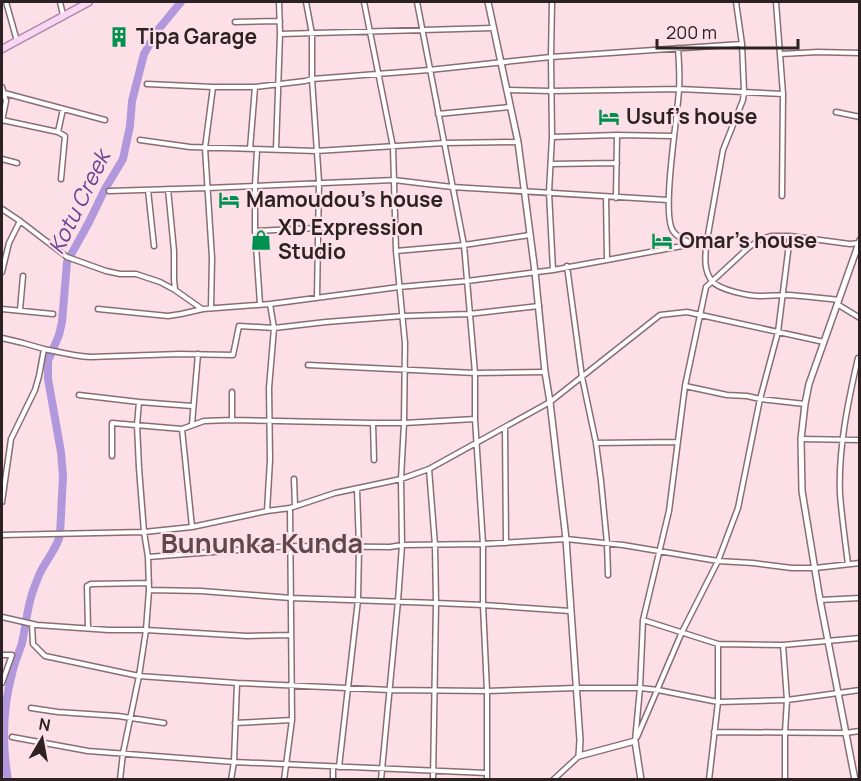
<svg xmlns="http://www.w3.org/2000/svg" width="861" height="781" viewBox="0 0 861 781" font-family="Manrope,sans-serif">
  <style>
    .lines { fill: none; stroke-linecap: round; stroke-linejoin: round }
    .river { stroke: #b197db; stroke-width: 8 }
    .street-casing { stroke: #886e74; stroke-width: 7 }
    .secondary-casing { stroke: #886e74; stroke-width: 8 }
    .primary-casing { stroke: #af86a6; stroke-width: 9 }
    .street { stroke: #fff; stroke-width: 4 }
    .secondary { stroke: #fff; stroke-width: 5 }
    .primary { stroke: #f9d7f4; stroke-width: 6 }
    .labels { text-anchor: middle; stroke-width: 4.5; stroke-linejoin: round; paint-order: stroke }
    .poi-label { font-size: 21px; font-weight: bold; fill: #2c2124; stroke: #fde0e7; text-anchor: start }
    .water-label { font-size: 22px; font-style: italic; fill: #654193; stroke: #fde0e7 }
    .district-label { font-size: 27px; font-weight: bold; fill: #5e474d; stroke: #fde0e7 }
  </style>
  <rect width="100%" height="100%" fill="#fde0e7"/>
  <g class="lines">
    <path class="river" d="M8,780C2,745 3,707 12,674C14,663 19,653 22,643C26,625 27,606 34,588C36,583 38,577 41,571C47,559 57,548 60,535L63,476L61,452L48,379V361L59,335L62,322L67,262L89,222L105,189L123,159L130,126L132,101L144,54L157,31L181,2"/>
    <g class="street-casing">
      <path id="street" d="M6,2L17,41
        M60,2L63,15
        M306,2L312,34V79L319,182L317,297
        M364,2L393,147L396,251L405,343L404,423L401,479L402,545L398,601L381,780
        M417,2L464,245L475,373V419L483,544V605L487,691V780
        M552,2L551,57L552,137L549,192L553,270
        M736,2L742,44L744,91L743,100L723,150L706,246C705,259 704,271 712,281C719,290 749,296 760,296C769,296 779,295 788,295C805,296 822,298 839,300
        M776,2L783,94L782,196
        M235,22L280,21
        M280,34L493,28
        M678,48C679,62 680,76 679,89C678,116 661,213 673,231C680,241 695,244 706,246
        M781,54L818,52L860,53
        M147,84L213,87H255L305,81L312,79L429,70L551,57L742,44
        M2,87L6,101L2,121
        M507,90L551,91L679,89L783,94
        M4,93L105,120
        M836,112L860,117
        M438,114L510,107
        M2,120L58,132L65,136L61,179
        M58,132L63,109
        M552,137L617,135L674,136
        M140,140L190,147L316,151L444,143L518,142
        M250,149L255,87
        M276,149L280,34L279,2
        M257,150L255,185V231L260,304
        M2,159L17,163
        M551,164L617,163
        M168,189L174,251V280L175,289
        M148,190L154,246
        M109,191L207,188L394,180L452,187L668,200
        M606,197L607,259
        M616,198L617,135
        M2,209L20,221L9,243L2,272
        M20,221L67,257L106,271L120,274H136L160,282L175,290L202,309
        M255,231L317,228H355
        M396,251L464,245L530,235
        M567,266L582,377L596,443L601,481L607,543L608,575
        M837,304L860,318
        M211,308L212,258L205,148L213,87
        M2,309L53,314
        M98,309L168,316L181,314L203,309L270,304L399,287L467,281L553,270L693,244
        M20,310L23,276
        M2,338L23,343L44,349L39,376L35,390L11,439L2,502
        M44,349C59,352 74,356 90,357L180,354L233,355L239,326L274,328L326,322L403,316L469,314L539,306
        M308,365L475,373L545,372
        M685,386L727,395L747,396L760,399L805,404
        M232,392V420
        M79,395L139,402L192,406
        M373,423L374,460
        M192,424L198,354
        M505,428L506,543
        M801,439L860,440
        M596,443L678,442
        M112,456V423L182,429
        M294,479L295,506
        M267,511L270,460L269,388L274,328L270,304
        M192,527L182,429L204,421L232,420L373,423H404L475,419
        M2,535L144,532L192,527L267,511L290,508L335,493L401,479L429,469L550,402L660,315L687,312L824,342
        M148,557L290,546L390,547L402,545L483,544L566,539L623,545L718,561L753,563L792,568H815L860,563
        M848,564C845,541 842,518 840,495C838,449 848,402 858,358
        M149,590L201,591L291,598L436,603L435,545L429,469
        M820,600L860,598
        M2,617L37,625L109,630H146L247,636L291,635
        M643,620L718,644L783,645L860,638
        M32,624L33,644L45,656L139,676L237,683L390,690L487,691L576,688H640L658,690L718,702L787,700L860,690
        M88,628L87,586L91,584L149,583
        M783,645L787,700L785,732V780
        M2,655H12L2,683
        M31,708L58,712L118,716L164,723
        M235,723L292,720
        M714,732L845,733L860,731
        M12,737L88,751L234,762L487,773
        M637,737L682,632L718,561L738,508L760,399L778,332L790,236
        M635,741L640,688L643,620L669,511L685,386L706,287L748,248L759,240L771,236H790L850,244L859,243
        M333,767V780
        M339,767L358,600L359,547L357,489
        M120,780L123,753L139,676L146,630L149,590L148,557L144,532L139,468L137,425L139,402
        M231,780L234,762L237,683
        M284,780L292,720L290,508
        M433,780L436,603L483,605L570,611
        M553,780L579,756
        M709,780L718,702V644"/>
    </g>
    <g class="secondary-casing">
      <path id="secondary" d="M488,2L518,142L535,272L545,372L550,402L566,539L580,740L579,756L635,741L641,780
        M855,780L820,600L802,491L801,439L805,404L809,384L860,240"/>
    </g>
    <g class="primary-casing">
      <path id="primary" d="M2,49L89,2"/>
    </g>
    <use href="#street" class="street"/>
    <use href="#secondary" class="secondary"/>
    <use href="#primary" class="primary"/>
  </g>
  <defs>
    <g id="building-bare" transform="scale(1.62)"><path d="M-4-6H4V6H1V3H-1V6H-4ZM-2.5-4.3h1.7v1.8h-1.7ZM.8-4.3h1.7v1.8H.8ZM-2.5-1h1.7V.8h-1.7ZM.8-1h1.7V.8H.8Z" fill="#00904f" stroke="#fde0e7" stroke-width="2.5" paint-order="stroke"/></g>
    <g id="hotel-bare" transform="scale(1.62)"><path d="M-6-4.5h1.5V1H6V5H4.5V3h-9V5H-6ZM-4 0a1.8 1.8 0 1 1 3.6 0ZM.5 0V-2.5h3Q6-2.5 6 0Z" fill="#00904f" stroke="#fde0e7" stroke-width="2.5" paint-order="stroke"/></g>
    <g id="shop-bare" transform="scale(1.62)"><path d="M-5-2.5h2.3a2.7 3.5 0 0 1 5.4 0H5L5.5 6h-11ZM-1.5-2.5h3a1.5 2.3 0 0 0-3 0Z" fill="#00904f" stroke="#fde0e7" stroke-width="2.5" paint-order="stroke"/></g>
  </defs>
  <g fill-rule="evenodd">
    <use href="#building-bare" x="119" y="37"/>
    <use href="#hotel-bare" x="609" y="117"/>
    <use href="#hotel-bare" x="229" y="200"/>
    <use href="#shop-bare" x="261" y="240"/>
    <use href="#hotel-bare" x="662" y="241"/>
  </g>
  <g class="labels">
    <g class="poi-label">
      <text x="136" y="44">Tipa Garage</text>
      <text x="626" y="124">Usuf's house</text>
      <text x="246" y="207">Mamoudou's house</text>
      <text x="278" y="235">XD Expression<tspan x="278" dy="24">Studio</tspan></text>
      <text x="679" y="248">Omar's house</text>
    </g>
    <g class="water-label">
      <text transform="translate(79 202) rotate(-64)" y="8">Kotu Creek</text>
    </g>
    <g class="district-label">
      <text x="262" y="553">Bununka Kunda</text>
    </g>
  </g>
  <rect width="861" height="781" fill="none" stroke="#2c2124" stroke-width="6"/>
  <g transform="translate(42 739) rotate(10)" stroke="#fde0e7" stroke-width="4.5" paint-order="stroke">
  <path d="M0-4.5L10 22L0 15L-10 22Z" fill="#2c2124"/>
  <text y="-9" font-size="16" font-weight="bold" text-anchor="middle" fill="#2c2124">N</text>
  </g>
  <path d="M657 39v9h141v-9" fill="none" stroke="#2c2124" stroke-width="3"/>
  <text x="666" y="39" font-size="18" fill="#2c2124" stroke="#fde0e7" stroke-width="4.5" paint-order="stroke">200 m</text>
</svg>
